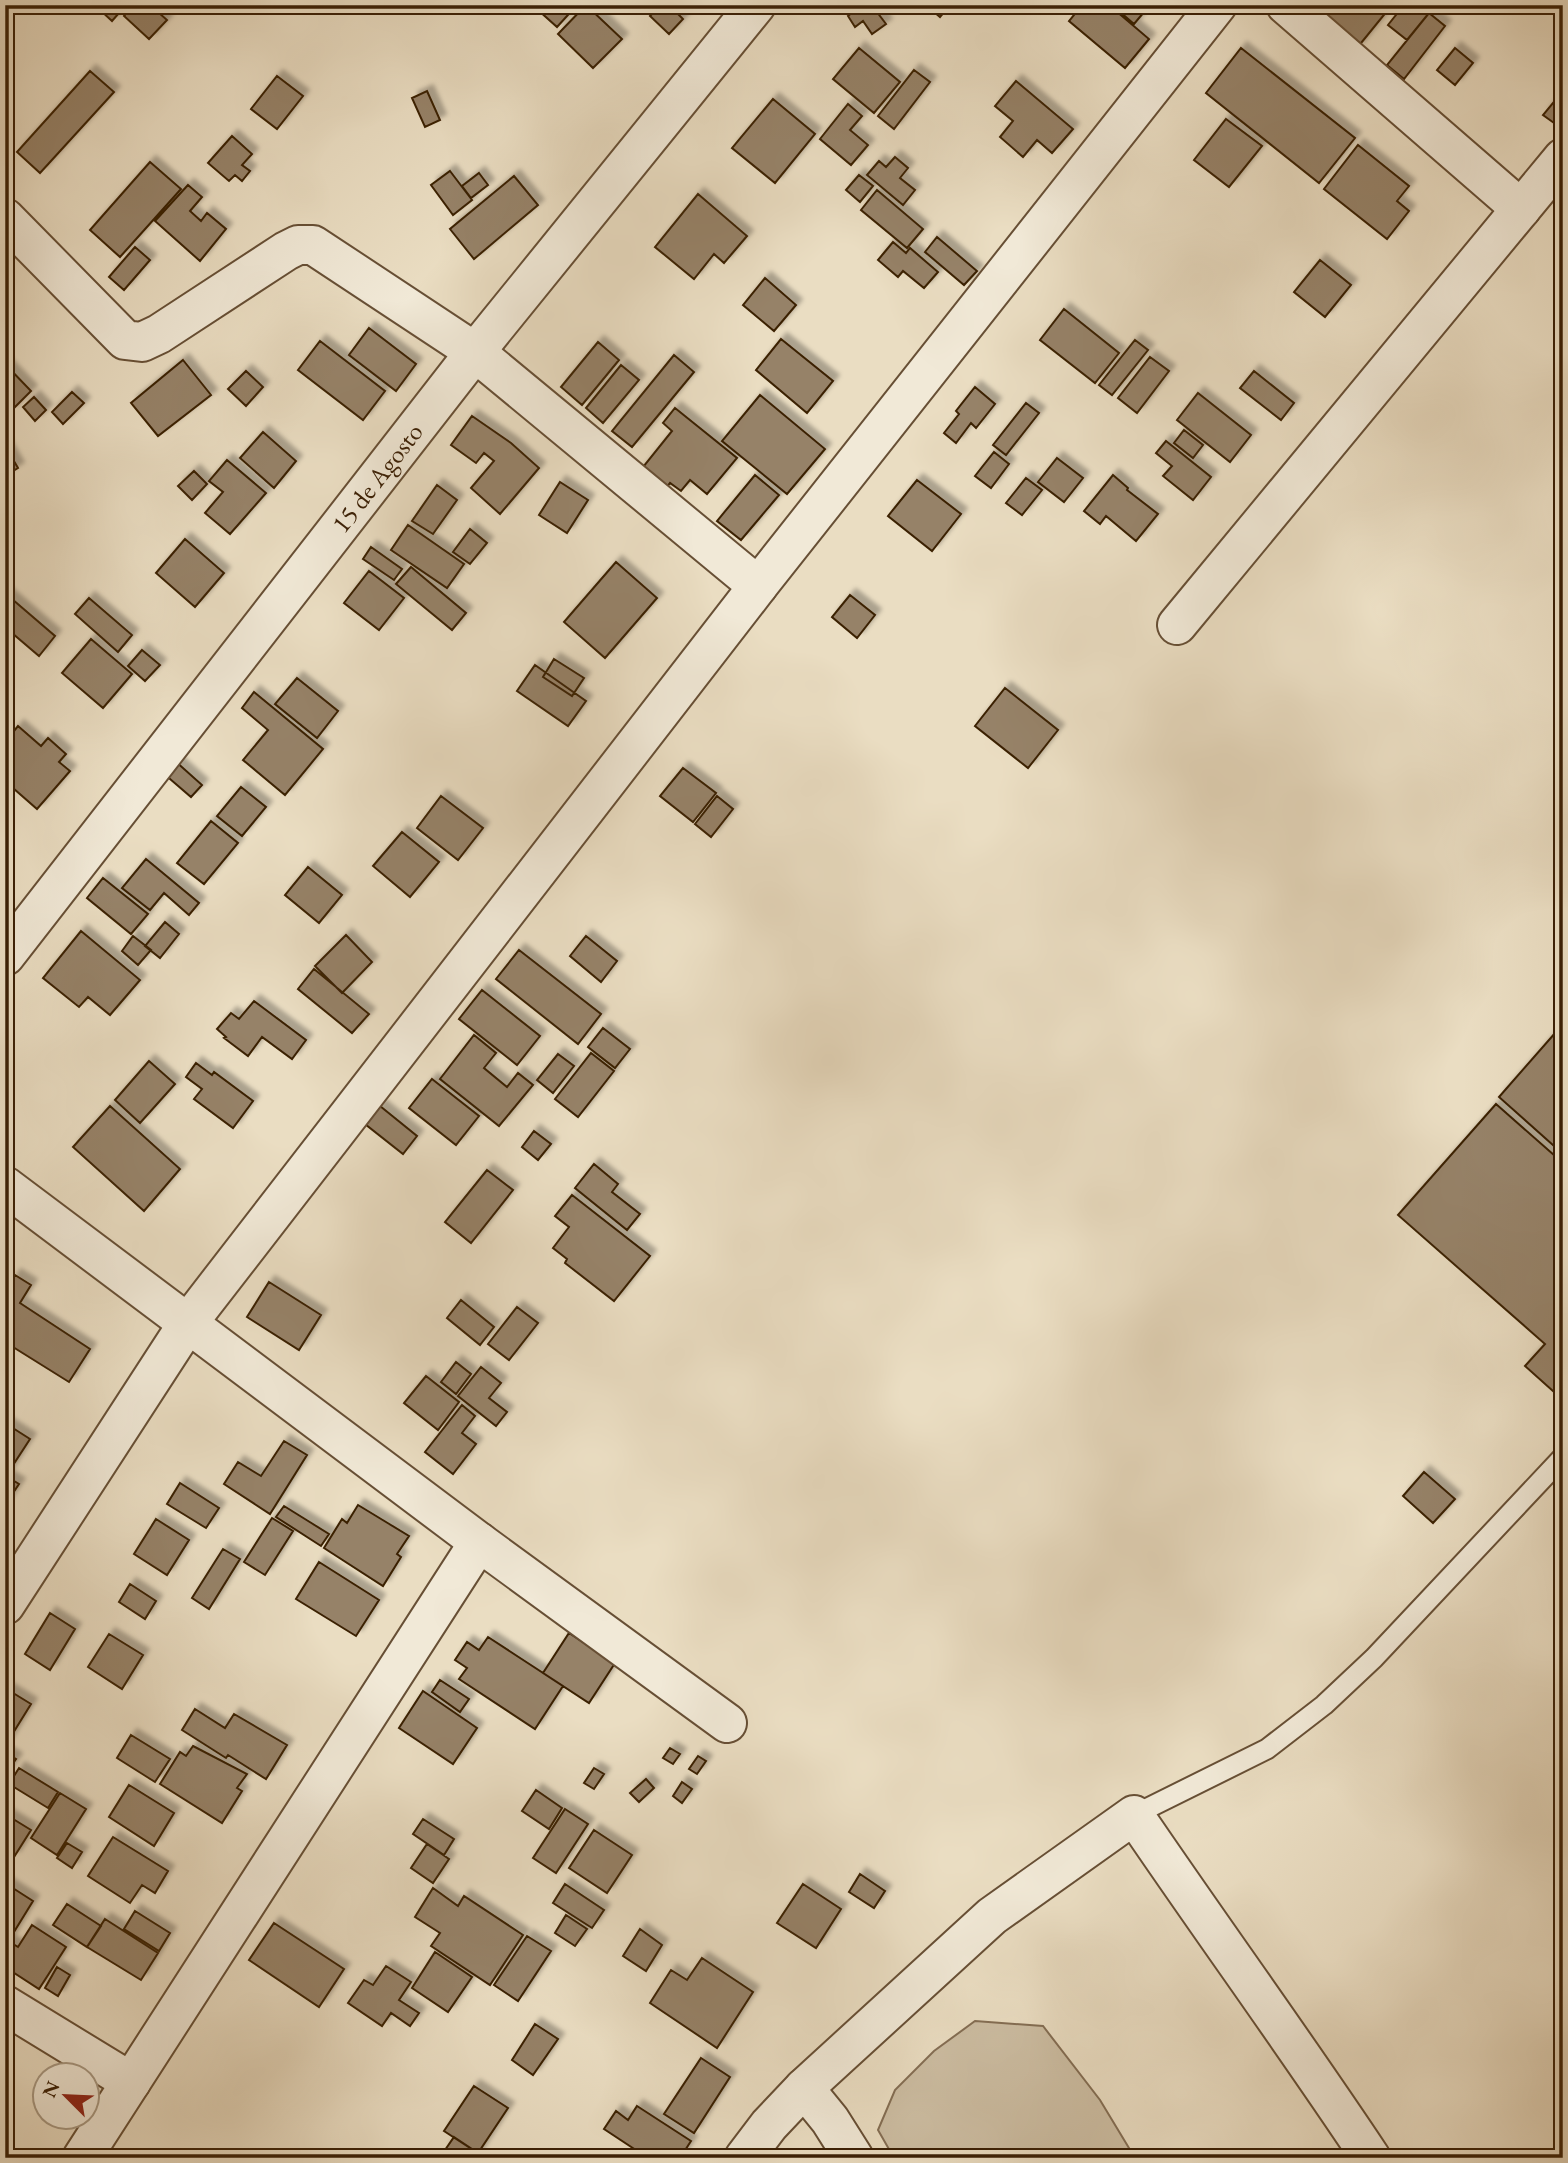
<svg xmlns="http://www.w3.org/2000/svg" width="1568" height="2163" viewBox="0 0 1568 2163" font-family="'EB Garamond',serif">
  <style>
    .green { fill: #ccbda2; stroke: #846e54; stroke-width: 2 }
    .building { fill: #968268; stroke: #3b2006; stroke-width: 2; filter: url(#shadow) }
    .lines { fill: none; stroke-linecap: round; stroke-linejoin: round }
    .lane-casing { stroke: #674f35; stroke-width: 23 }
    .street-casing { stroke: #674f35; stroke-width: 42 }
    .lane { stroke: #f1e9d7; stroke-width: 19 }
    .street { stroke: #f1e9d7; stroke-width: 38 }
    .labels { text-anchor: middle; stroke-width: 5; stroke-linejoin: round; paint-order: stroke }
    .street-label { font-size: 26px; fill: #3b2006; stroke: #f1e9d7 }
  </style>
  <defs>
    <filter id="shadow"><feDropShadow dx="6" dy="-6" stdDeviation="2" flood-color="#0004"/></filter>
  </defs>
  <rect width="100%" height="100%" fill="#eaddc2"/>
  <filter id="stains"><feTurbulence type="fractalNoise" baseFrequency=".00286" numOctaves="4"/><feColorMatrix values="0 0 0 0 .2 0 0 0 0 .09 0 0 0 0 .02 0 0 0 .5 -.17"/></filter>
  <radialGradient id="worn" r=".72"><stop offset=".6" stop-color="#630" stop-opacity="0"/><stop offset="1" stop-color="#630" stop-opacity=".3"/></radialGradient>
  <path class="green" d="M975,2021L1043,2026L1100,2100L1135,2158H894L878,2130L895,2090L934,2051Z"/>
  <path class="building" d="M104,5H126L112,21L100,10Z
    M133,5H150L167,20L149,39L124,16Z
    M540,5H577L557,27L537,9Z
    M586,5L622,39L593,68L558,34Z
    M660,5H669L683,19L669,34L650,16Z
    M852,5H888L877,12L886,24L872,34L863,21L855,27L848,16L855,10Z
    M926,5H950L940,17Z
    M1082,5H1109L1149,39L1125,68L1069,21Z
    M1112,5H1150L1134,24Z
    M1304,5H1392L1357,48Z
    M1404,5H1419L1429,13L1407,40L1388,25Z
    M1429,13L1445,26L1404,79L1387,65Z
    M859,48L900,82L874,113L833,79Z
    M1241,48L1355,138L1319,183L1206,93Z
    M1455,48L1473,63L1455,85L1437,70Z
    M914,70L930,82L894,129L878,116Z
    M90,71L114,92L40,173L17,152Z
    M277,76L303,96L277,129L251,109Z
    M1016,81L1073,129L1052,153L1037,140L1023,157L1000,137L1013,121L995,106Z
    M427,91L440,120L425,127L412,98Z
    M1562,92L1563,112L1554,123L1543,115Z
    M773,99L815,134L775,183L732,148Z
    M848,104L862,116L850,130L868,145L851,165L820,139Z
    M1226,119L1262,146L1229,187L1194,160Z
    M232,136L252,154L242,165L250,171L242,181L235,175L229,181L208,163Z
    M1358,145L1409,186L1397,201L1409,211L1387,239L1324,189Z
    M895,157L908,168L900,178L915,190L903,205L867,175L879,161L886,167Z
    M150,162L181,189L120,257L90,230Z
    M450,171L472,200L453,215L431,185Z
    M479,173L488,185L471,198L462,186Z
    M859,175L873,186L860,202L846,190Z
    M514,176L538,205L474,259L450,229Z
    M188,185L202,197L190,211L201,221L207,213L226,229L200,261L155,221Z
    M877,190L923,229L907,248L861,210Z
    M698,194L747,236L724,263L714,254L694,279L655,247Z
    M937,237L977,271L964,285L925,252Z
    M893,242L906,253L910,248L938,272L924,288L903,271L898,277L878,260Z
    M135,247L150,260L124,290L109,277Z
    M1320,260L1351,285L1325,317L1294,292Z
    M765,278L796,305L774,331L743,305Z
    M1064,309L1119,353L1095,383L1040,340Z
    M369,328L416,364L396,391L349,355Z
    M781,339L833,381L807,413L756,370Z
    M1135,340L1148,350L1112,395L1099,385Z
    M320,341L385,391L363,420L298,370Z
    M598,342L619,360L582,405L561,387Z
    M674,355L694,372L632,447L612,431Z
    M1150,357L1169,371L1137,413L1118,398Z
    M183,360L211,395L158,436L131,403Z
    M5,364L31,391L11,411L5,405Z
    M621,365L639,380L603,423L586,408Z
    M246,371L263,387L246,406L228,389Z
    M1254,371L1294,403L1281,420L1240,388Z
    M975,387L995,404L976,428L971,423L956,443L944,433L959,414L956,411Z
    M72,392L84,403L63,424L52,412Z
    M1198,393L1251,435L1230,462L1177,420Z
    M760,395L825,449L787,494L722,441Z
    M34,397L46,410L35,421L23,407Z
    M1026,403L1039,413L1006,455L993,445Z
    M675,408L737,458L707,494L690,480L681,491L670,483L663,492L639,472L672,431L663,423Z
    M472,416L511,443L539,468L500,514L471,488L494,461L484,453L476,463L451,445Z
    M1184,430L1203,445L1193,458L1174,443Z
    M263,432L296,461L274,488L240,458Z
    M1166,441L1211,477L1193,500L1163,476L1172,466L1156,453Z
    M5,446L18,468L5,476Z
    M994,452L1009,464L991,488L975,476Z
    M1057,458L1083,478L1064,502L1038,482Z
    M227,460L266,493L230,534L205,513L223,492L209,481Z
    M194,471L207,484L192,500L178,486Z
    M755,475L779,495L741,540L717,521Z
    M1113,475L1128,488L1127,490L1158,514L1136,541L1106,516L1100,524L1084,511Z
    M1026,478L1042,490L1022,515L1006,503Z
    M917,480L961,514L932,551L888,516Z
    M560,482L588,500L567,533L539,515Z
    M437,485L457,500L433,534L412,521Z
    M408,525L464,564L447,588L391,550Z
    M470,529L487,543L470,564L453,552Z
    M185,539L224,573L195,607L156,573Z
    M371,547L402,569L394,580L363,559Z
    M616,562L657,598L605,658L564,622Z
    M411,567L466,613L452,630L396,584Z
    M369,571L404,598L379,630L344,603Z
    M5,593L55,636L39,656L5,627Z
    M850,595L875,615L857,638L832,617Z
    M89,598L132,635L118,652L75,614Z
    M91,639L132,674L103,708L62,673Z
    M142,650L160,665L145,681L128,666Z
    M554,659L584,678L572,696L543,677Z
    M535,665L586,701L568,726L517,691Z
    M297,678L338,711L317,738L275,704Z
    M1005,688L1058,730L1028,768L975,726Z
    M254,692L323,749L285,795L243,760L268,730L242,708Z
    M18,726L41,746L48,738L66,754L59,762L70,771L37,809L5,781V742Z
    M174,760L202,785L191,797L163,773Z
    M683,768L716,793L693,822L660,796Z
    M241,787L266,807L242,836L217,816Z
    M441,796L483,828L458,860L417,828Z
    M717,796L733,809L711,837L695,824Z
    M211,821L238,843L204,884L177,863Z
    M402,832L439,862L410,897L373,866Z
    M146,859L199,903L189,915L164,893L150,910L122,888Z
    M308,867L342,895L319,923L285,895Z
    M103,878L148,914L131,934L87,898Z
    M165,922L179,934L160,958L145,946Z
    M81,931L140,980L110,1015L88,997L79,1007L43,978Z
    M346,935L372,962L342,993L315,966Z
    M133,936L151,950L138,965L122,951Z
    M586,936L617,961L601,982L570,956Z
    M519,950L601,1014L578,1044L496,979Z
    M314,969L369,1014L352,1033L298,989Z
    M482,990L540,1036L517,1065L459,1019Z
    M254,1001L306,1040L292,1059L262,1037L248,1056L224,1038L226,1037L217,1029L231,1013L239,1019Z
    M1563,1024V1154L1499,1097Z
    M603,1028L630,1049L615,1068L588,1047Z
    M474,1035L496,1053L484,1068L507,1087L518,1073L533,1085L499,1126L440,1079Z
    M591,1053L614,1071L578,1117L555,1099Z
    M558,1054L574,1066L553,1093L537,1080Z
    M149,1061L175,1084L140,1123L115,1100Z
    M196,1063L212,1075L214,1072L253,1101L233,1128L194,1099L202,1089L186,1077Z
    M432,1079L479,1116L456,1145L409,1108Z
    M1496,1104L1563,1163V1400L1525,1366L1545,1344L1398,1215Z
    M110,1106L180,1169L144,1211L73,1147Z
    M380,1106L417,1136L403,1154L365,1124Z
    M534,1131L551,1144L538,1160L522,1147Z
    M594,1164L618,1184L612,1192L640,1214L627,1230L575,1188Z
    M487,1170L513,1190L471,1243L445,1222Z
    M572,1195L650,1256L614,1301L565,1263L567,1259L553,1248L569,1227L555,1216Z
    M15,1275L31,1285L20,1303L90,1349L69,1382L5,1342V1291Z
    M269,1282L321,1315L299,1350L247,1317Z
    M461,1300L494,1327L480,1345L447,1318Z
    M517,1307L538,1323L509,1360L488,1344Z
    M456,1362L471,1374L456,1394L441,1382Z
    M481,1367L501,1383L489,1398L507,1412L496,1426L458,1396Z
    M426,1376L459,1402L438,1430L404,1403Z
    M462,1405L475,1416L462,1433L476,1444L453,1474L425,1452Z
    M5,1423L30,1439L6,1476L19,1484L5,1505Z
    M284,1441L307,1455L270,1514L224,1484L238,1462L261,1476Z
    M1424,1472L1455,1499L1433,1523L1403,1496Z
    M180,1483L219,1508L206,1528L167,1504Z
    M358,1505L409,1536L397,1554L401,1557L383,1586L324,1548L342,1519L347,1523Z
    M284,1506L329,1534L321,1546L276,1517Z
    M272,1518L293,1531L265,1575L244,1562Z
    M156,1519L189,1540L167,1575L134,1554Z
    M223,1549L240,1559L209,1609L192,1598Z
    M319,1562L379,1600L356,1636L296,1599Z
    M130,1584L156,1601L145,1619L119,1602Z
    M50,1613L75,1629L50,1670L25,1654Z
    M569,1633L615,1663L589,1703L543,1673Z
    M109,1634L143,1655L122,1689L88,1667Z
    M488,1637L563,1686L535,1729L459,1679L467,1668L455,1660L467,1642L479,1650Z
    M440,1680L469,1699L460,1712L432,1692Z
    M5,1688L31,1704L5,1746Z
    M423,1691L477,1728L453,1764L399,1728Z
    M195,1709L225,1728L234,1714L287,1745L266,1779L228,1755L226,1758L182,1730Z
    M131,1735L170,1759L155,1782L117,1758Z
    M193,1746L247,1774L237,1788L242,1791L222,1823L160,1784L180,1752L186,1756Z
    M670,1748L680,1754L673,1764L663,1758Z
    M5,1752L16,1759L5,1775Z
    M698,1756L706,1761L697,1774L689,1769Z
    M19,1768L58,1792L48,1808L9,1784Z
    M594,1768L604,1774L594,1789L584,1783Z
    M646,1779L654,1788L639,1802L630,1793Z
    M682,1782L692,1789L682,1803L673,1796Z
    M129,1785L174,1813L154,1846L109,1817Z
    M536,1790L562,1808L549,1829L522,1811Z
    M60,1793L86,1809L57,1855L31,1838Z
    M565,1809L588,1824L556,1873L533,1858Z
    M5,1814L31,1830L14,1857L5,1851Z
    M423,1819L454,1839L444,1855L413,1834Z
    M594,1830L632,1855L607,1893L569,1868Z
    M113,1837L168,1871L155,1893L142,1885L130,1903L88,1876Z
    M67,1843L82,1852L72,1868L57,1858Z
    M427,1844L449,1859L433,1883L411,1868Z
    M860,1874L885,1891L874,1908L849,1892Z
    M5,1883L33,1901L9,1940L5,1937Z
    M565,1884L604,1910L592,1928L553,1903Z
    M803,1884L841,1909L816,1948L777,1923Z
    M433,1888L458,1906L464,1896L523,1935L490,1985L431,1946L440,1933L415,1917Z
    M67,1904L101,1926L87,1947L53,1925Z
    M135,1911L170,1933L159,1951L124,1929Z
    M566,1915L587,1929L575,1946L555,1933Z
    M105,1919L158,1953L141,1980L87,1947Z
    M274,1923L344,1969L319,2007L249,1960Z
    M32,1925L66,1947L39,1989L5,1967V1939L18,1947Z
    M640,1929L662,1945L646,1971L623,1956Z
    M527,1936L551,1951L518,2001L494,1985Z
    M435,1952L472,1977L448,2012L412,1988Z
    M702,1958L753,1992L717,2048L650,2003L671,1970L687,1980Z
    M386,1966L411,1982L399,2000L419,2013L410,2026L391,2013L382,2026L348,2003L364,1980L373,1985Z
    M57,1967L70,1975L58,1996L45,1988Z
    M535,2024L558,2039L533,2075L512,2060Z
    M701,2058L730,2077L694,2133L664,2114Z
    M474,2086L508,2108L478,2153L444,2131Z
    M637,2106L691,2141L680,2158H648L604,2129L616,2111L628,2120Z
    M454,2137L478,2153L475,2158H456L445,2150Z"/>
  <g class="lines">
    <g class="lane-casing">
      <path id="lane" d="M1134,1815L1267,1749L1324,1705L1374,1658L1563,1457"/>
    </g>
    <g class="street-casing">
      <g id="street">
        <path d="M1286,5L1521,209"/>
        <path d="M5,218L125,340L142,342L159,334L286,251L298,245H313L475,352L758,586"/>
        <path d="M1177,625L1563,158"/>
        <path id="s1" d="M5,956L475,352L756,5"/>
        <path d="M5,1186L479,1542L727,1723"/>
        <path d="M5,1605L188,1323L758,586L1217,5"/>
        <path d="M5,2005L131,2082"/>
        <path d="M804,2088L830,2120L854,2158"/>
        <path d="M82,2158L479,1542"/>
        <path d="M744,2158L769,2125L804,2088L992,1916L1134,1815C1212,1930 1294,2042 1371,2158"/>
      </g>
    </g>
    <use href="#lane" class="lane"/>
    <use href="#street" class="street"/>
  </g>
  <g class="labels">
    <g class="street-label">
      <text dy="9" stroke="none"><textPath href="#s1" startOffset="606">15 de Agosto</textPath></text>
    </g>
  </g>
  <rect width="1568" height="2163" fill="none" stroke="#eaddc2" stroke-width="28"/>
  <rect x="7" y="7" width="1554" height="2149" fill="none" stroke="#3b2006" stroke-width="3.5"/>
  <rect x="14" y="14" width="1540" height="2135" fill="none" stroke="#3b2006" stroke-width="2"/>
  <g transform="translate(66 2096) rotate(294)"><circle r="33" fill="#f1e9d7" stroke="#a89983" stroke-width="2"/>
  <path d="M0-5L12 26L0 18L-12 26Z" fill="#8f2418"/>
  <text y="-10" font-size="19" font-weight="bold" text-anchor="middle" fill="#3b2006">N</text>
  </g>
  <rect width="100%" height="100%" filter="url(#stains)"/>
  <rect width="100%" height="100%" fill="url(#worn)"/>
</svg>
